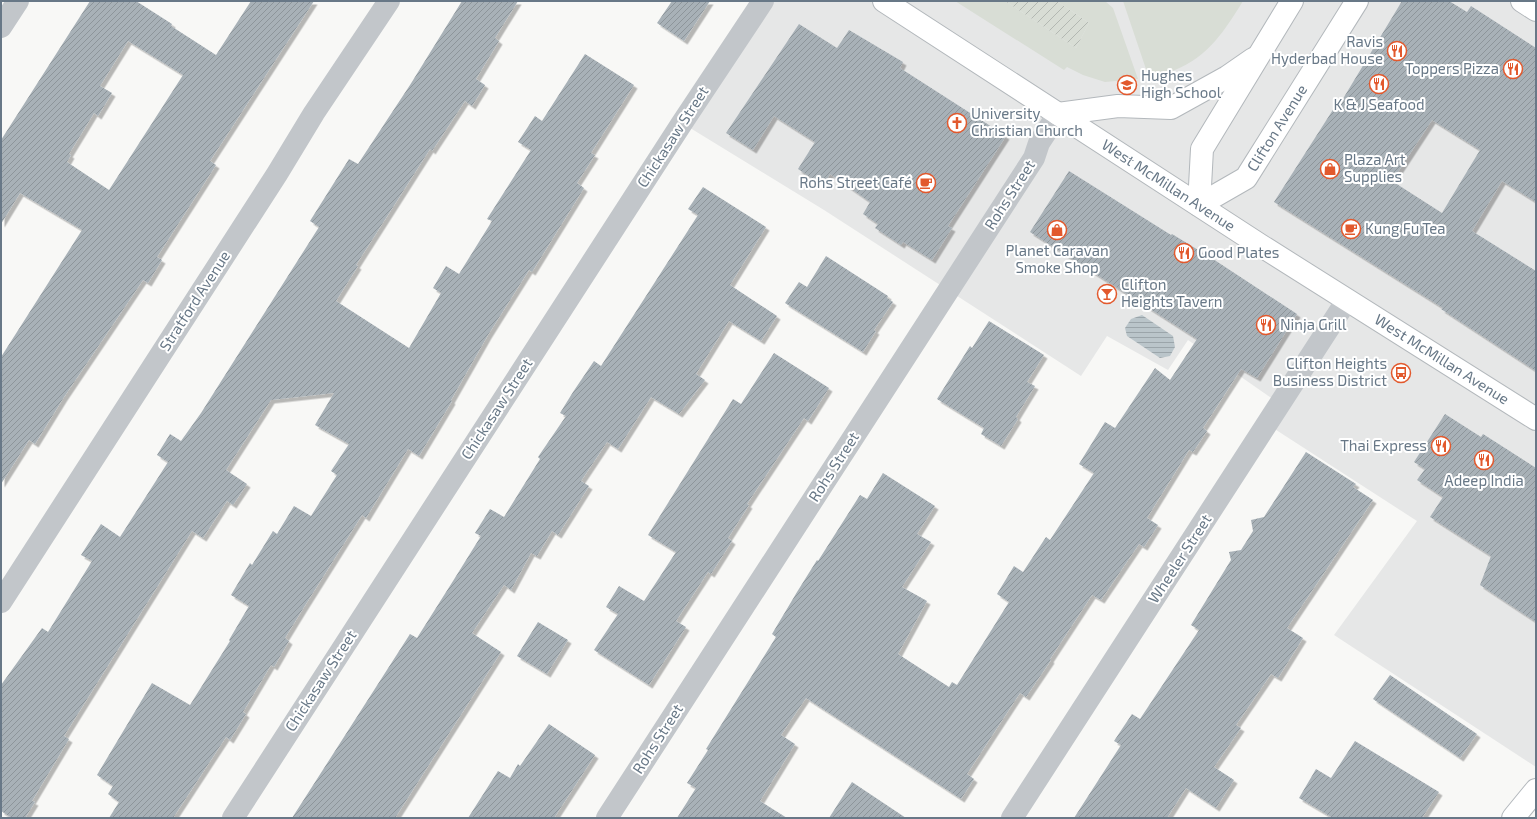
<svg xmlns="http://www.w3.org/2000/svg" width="1537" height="819" viewBox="0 0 1537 819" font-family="'Exo 2',sans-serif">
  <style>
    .built { fill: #e6e7e7 }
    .grass { fill: #d8ddd5 }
    .garden { fill: url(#garden-furrows) }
    .water { fill: url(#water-rules) }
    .building { fill: url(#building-hatch); fill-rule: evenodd; filter: url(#shadow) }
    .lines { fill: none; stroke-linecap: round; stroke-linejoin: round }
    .major-casing { stroke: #b3b8bc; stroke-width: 24 }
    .minor { stroke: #c2c6ca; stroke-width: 22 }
    .major { stroke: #fff; stroke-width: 22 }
    .labels { text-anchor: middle; stroke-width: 4; stroke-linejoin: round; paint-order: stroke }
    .poi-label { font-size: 15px; fill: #687887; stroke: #fff; text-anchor: start }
    .street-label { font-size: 15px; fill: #687887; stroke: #fff }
  </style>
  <defs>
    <pattern id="garden-furrows" width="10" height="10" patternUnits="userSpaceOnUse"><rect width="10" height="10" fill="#d8ddd5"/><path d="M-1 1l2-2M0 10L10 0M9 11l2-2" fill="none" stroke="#b3b8b2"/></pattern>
    <pattern id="water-rules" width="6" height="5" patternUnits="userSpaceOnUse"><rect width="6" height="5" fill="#bac5ca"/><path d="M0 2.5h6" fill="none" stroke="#9ba5aa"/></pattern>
    <pattern id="building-hatch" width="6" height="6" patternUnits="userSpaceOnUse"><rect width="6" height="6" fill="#a8b1b7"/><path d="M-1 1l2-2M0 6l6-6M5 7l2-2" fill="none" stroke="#8d959a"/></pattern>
    <filter id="shadow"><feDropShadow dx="3.5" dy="3.5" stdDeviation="0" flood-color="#0004"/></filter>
  </defs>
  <rect width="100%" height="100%" fill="#f8f8f6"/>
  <path class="built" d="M763,1H1520L1536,11V767L1334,635L1417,521L1267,424L1280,404L1188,340L1168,370L1107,336L1081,376L824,210L682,123Z"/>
  <path class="grass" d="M955,1H1005L1076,48L1089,23L1057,1H1105L1113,8L1138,79L1105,82L1083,75L1067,67L1064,70Z
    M1123,1H1243C1225,30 1209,56 1175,70C1168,73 1157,74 1148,75Z"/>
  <path class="garden" d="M1005,1H1057L1089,23L1076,48Z"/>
  <path class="water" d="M1142,315L1173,336L1175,347L1170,356L1160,358L1127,336L1125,328L1131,319Z"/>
  <path class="building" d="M90,1H136L172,24L171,26L216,55L251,1H314L210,161L216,165L157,257L162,260L148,283L143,280L64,397L35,444L29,440L1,484V357L82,230L20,193L1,224V140ZM128,41L183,75L109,190L67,162L71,155L69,154L94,113L98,116L112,93L100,86Z
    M462,1H518L495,38L499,41L476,79L485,85L472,106L465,101L432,151L430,149L356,265L358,266L336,301L409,348L441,293L433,288L446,266L459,274L492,221L487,219L531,150L518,142L535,116L542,121L585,54L634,85L591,153L595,155L577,183L584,188L532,272L529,270L488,335L451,400L452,401L419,456L408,449L366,518L362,515L304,607L285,638L289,641L274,667L271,665L243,712L246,714L230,740L226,737L173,818H109L119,802L108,794L113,786L97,775L152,683L190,705L230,641L229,640L249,606L231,595L250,563L252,565L273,531L277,534L294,506L311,516L337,475L331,471L349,444L315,425L334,393L271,400L226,470L247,484L233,505L227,501L203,538L192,531L64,736L69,739L32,801L35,802L25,818H12L1,811V685L42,628L48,632L92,561L81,555L101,524L120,537L168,462L157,455L170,434L181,441L201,413L319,227L310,221L349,159L358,164L410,85Z
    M672,1H710L684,41L657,23Z
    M1402,1H1449L1467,12L1471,6L1536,48V202L1502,181L1472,231L1536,271V371L1441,309L1443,308L1274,202L1336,105L1338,107ZM1432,120L1480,150L1442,213L1392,181Z
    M799,24L837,48L849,30L903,62L900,68L1006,136L948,226L952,228L932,260L903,242L901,245L875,228L878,224L863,214L870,202L830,174L823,186L798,169L815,142L774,116L753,150L726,133Z
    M1069,171L1171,235L1172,234L1213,259L1297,314L1257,378L1241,369L1203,428L1207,431L1193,452L1189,450L1147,518L1158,525L1144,547L1139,544L1101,600L1092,595L1050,659L1051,660L1026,697L1020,693L967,774L974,779L961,799L806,698L781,735L795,744L760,801L787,818H677L696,788L687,783L708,750L706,749L776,637L772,634L797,592L817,560L818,561L860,495L867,499L883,473L935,506L917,534L931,542L902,587L927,601L898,654L949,687L952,682L957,685L1009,602L997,594L1014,566L1023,572L1046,537L1050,540L1094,473L1079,464L1105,422L1115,428L1155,368L1170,380L1197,339L1030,232Z
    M703,187L766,227L730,285L777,316L761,341L729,321L696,374L705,380L679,414L651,397L618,449L607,442L581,481L589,486L558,535L552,531L537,556L531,553L511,590L504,585L472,633L501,652L395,818H292L410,634L417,638L453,581L481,536L475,533L490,509L504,517L540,459L538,457L566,416L560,413L573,392L594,361L601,366L698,215L688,209Z
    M826,256L888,296L887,298L893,302L874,330L876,331L863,352L785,303L799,282L807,287Z
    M989,321L1044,355L1027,382L1035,386L1016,417L1018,419L1001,446L981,434L984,428L937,399L970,346L972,348Z
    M774,353L829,388L808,421L804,418L747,504L749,505L728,538L732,541L711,574L708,572L676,621L686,627L649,685L594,650L618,614L606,607L619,586L644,601L676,552L648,535L733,399L741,404Z
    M1445,414L1481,437L1483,434L1536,468V622L1480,585L1491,556L1430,517L1443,497L1417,480L1425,469L1414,462Z
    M1306,452L1356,484L1353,487L1373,500L1287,628L1303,638L1278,678L1271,674L1236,725L1241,728L1214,767L1234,780L1216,808L1186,788L1167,818H1074L1121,745L1114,741L1132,714L1140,719L1199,630L1191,625L1231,560L1229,552L1241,550L1253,531L1251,520L1264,517Z
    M538,622L568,640L547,674L517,656Z
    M1390,675L1477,734L1460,758L1373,699Z
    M549,724L595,755L554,818H468L498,771L510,778L518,764L520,766Z
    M1355,741L1439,792L1422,818H1333L1299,798L1316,769L1331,778Z
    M852,782L906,818H829Z"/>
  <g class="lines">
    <g class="major-casing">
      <g id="major">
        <path id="s1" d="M884,1L1260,245L1536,419"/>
        <path d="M1522,1L1536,10"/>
        <path d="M1058,114L1118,106L1171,108L1227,77L1253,59"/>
        <path id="s2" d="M1199,205L1246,178L1357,1"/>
        <path d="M1199,205L1202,149L1292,1"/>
        <path d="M1513,818L1536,790"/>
      </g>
    </g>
    <path class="minor" d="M1,27L18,1
      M1,602L277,174L314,113L389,1
      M233,818L682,123L763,1
      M607,818L1034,158L1039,143L1058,114
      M1012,818L1347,300"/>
    <use href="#major" class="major"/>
  </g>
  <defs>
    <g id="restaurant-ring" transform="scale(1)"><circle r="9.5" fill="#fff" stroke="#e2592d" stroke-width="1.5"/><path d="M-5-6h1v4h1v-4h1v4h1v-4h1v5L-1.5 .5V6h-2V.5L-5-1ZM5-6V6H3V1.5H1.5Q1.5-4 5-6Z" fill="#e2592d"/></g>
    <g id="school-ring" transform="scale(1)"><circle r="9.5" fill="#fff" stroke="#e2592d" stroke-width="1.5"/><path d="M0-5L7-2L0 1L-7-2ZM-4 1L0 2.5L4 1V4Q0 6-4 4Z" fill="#e2592d"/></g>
    <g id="church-ring" transform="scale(1)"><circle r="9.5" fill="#fff" stroke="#e2592d" stroke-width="1.5"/><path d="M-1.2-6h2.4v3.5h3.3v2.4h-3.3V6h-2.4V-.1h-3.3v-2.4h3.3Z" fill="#e2592d"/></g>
    <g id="shop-ring" transform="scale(1)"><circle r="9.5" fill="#fff" stroke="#e2592d" stroke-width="1.5"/><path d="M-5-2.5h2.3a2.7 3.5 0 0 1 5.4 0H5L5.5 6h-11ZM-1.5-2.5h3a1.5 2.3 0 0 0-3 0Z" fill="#e2592d"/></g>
    <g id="cafe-ring" transform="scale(1)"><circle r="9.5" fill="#fff" stroke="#e2592d" stroke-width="1.5"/><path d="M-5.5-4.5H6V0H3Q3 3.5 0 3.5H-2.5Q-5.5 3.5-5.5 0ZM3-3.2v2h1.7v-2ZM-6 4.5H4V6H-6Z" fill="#e2592d"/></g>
    <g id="bar-ring" transform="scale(1)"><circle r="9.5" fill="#fff" stroke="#e2592d" stroke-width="1.5"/><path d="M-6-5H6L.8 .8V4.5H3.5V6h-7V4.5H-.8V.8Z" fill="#e2592d"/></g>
    <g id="bus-ring" transform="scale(1)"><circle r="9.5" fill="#fff" stroke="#e2592d" stroke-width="1.5"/><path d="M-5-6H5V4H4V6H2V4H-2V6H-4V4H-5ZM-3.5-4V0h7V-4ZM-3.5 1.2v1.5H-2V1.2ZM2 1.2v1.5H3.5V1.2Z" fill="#e2592d"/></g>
  </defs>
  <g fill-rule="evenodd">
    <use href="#restaurant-ring" x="1397" y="51"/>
    <use href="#restaurant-ring" x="1513" y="69"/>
    <use href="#restaurant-ring" x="1379" y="84"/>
    <use href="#school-ring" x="1127" y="85"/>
    <use href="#church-ring" x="957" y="123"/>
    <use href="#shop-ring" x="1330" y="169"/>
    <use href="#cafe-ring" x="926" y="183"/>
    <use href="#cafe-ring" x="1351" y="229"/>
    <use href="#shop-ring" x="1057" y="230"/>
    <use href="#restaurant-ring" x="1184" y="253"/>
    <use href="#bar-ring" x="1107" y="294"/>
    <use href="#restaurant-ring" x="1266" y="325"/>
    <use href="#bus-ring" x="1401" y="373"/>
    <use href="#restaurant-ring" x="1441" y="446"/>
    <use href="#restaurant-ring" x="1484" y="460"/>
  </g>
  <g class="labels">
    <g class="poi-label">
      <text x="1383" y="47" text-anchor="end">Ravis<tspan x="1383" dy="17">Hyderbad House</tspan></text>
      <text x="1499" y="74" text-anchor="end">Toppers Pizza</text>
      <text x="1141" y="81">Hughes<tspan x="1141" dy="17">High School</tspan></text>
      <text x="1379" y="110" text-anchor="middle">K &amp; J Seafood</text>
      <text x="971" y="119">University<tspan x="971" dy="17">Christian Church</tspan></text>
      <text x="1344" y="165">Plaza Art<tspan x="1344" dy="17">Supplies</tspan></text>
      <text x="912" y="188" text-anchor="end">Rohs Street Café</text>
      <text x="1365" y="234">Kung Fu Tea</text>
      <text x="1057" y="256" text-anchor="middle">Planet Caravan<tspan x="1057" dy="17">Smoke Shop</tspan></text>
      <text x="1198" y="258">Good Plates</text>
      <text x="1121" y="290">Clifton<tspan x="1121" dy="17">Heights Tavern</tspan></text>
      <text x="1280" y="330">Ninja Grill</text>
      <text x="1387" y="369" text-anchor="end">Clifton Heights<tspan x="1387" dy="17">Business District</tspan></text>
      <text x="1427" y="451" text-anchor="end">Thai Express</text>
      <text x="1484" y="486" text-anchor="middle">Adeep India</text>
    </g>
    <g class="street-label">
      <text dy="5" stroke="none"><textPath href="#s2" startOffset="113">Clifton Avenue</textPath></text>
      <text transform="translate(673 137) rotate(-57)" y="5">Chickasaw Street</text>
      <text dy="5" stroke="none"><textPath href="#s1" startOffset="339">West McMillan Avenue</textPath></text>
      <text transform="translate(1010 195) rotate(-57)" y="5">Rohs Street</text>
      <text transform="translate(195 301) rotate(-57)" y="5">Stratford Avenue</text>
      <text dy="5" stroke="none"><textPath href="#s1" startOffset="663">West McMillan Avenue</textPath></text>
      <text transform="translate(497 409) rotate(-57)" y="5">Chickasaw Street</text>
      <text transform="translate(834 467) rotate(-57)" y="5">Rohs Street</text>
      <text transform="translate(1180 559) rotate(-57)" y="5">Wheeler Street</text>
      <text transform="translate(321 681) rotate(-57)" y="5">Chickasaw Street</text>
      <text transform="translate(658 739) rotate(-57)" y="5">Rohs Street</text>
    </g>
  </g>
  <rect width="1537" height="819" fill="none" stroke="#687887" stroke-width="4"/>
</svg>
